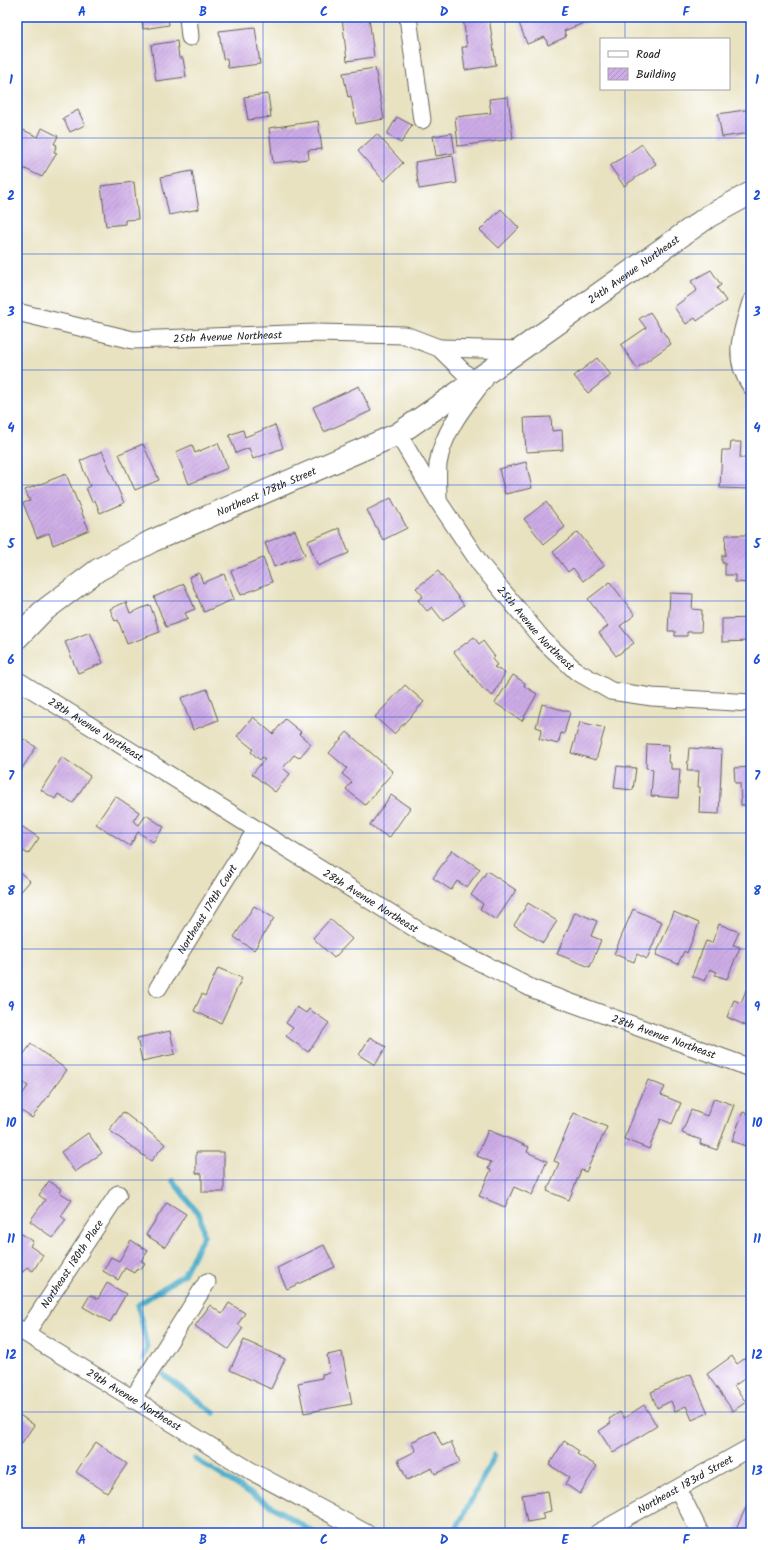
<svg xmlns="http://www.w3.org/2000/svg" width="768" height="1550" viewBox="0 0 768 1550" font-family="Kalam,sans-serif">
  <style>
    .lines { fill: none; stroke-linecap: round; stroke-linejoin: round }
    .stream { stroke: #47aac7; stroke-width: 5.5 }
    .building { fill: url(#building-hatch) }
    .minor-casing { stroke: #636156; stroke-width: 19 }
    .major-casing { stroke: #636156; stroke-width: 24 }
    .minor { stroke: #fff; stroke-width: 17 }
    .major { stroke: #fff; stroke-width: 22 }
    .grid { fill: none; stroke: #1d4ed8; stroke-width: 1; stroke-opacity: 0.55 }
    .labels { text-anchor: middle; stroke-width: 3; stroke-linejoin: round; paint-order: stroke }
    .street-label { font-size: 11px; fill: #1c1c1c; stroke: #fff }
    .neatline { fill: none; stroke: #1d4ed8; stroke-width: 1.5 }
    .grid-label { font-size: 13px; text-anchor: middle; font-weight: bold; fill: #1d4ed8 }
  </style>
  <defs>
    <pattern id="building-hatch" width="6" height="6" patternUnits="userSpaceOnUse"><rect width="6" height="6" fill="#cdace6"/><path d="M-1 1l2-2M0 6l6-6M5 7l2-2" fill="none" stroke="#af93c5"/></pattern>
  </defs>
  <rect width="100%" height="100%" fill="#fff"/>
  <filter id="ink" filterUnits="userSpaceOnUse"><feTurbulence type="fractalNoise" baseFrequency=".025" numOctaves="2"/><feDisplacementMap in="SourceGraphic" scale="8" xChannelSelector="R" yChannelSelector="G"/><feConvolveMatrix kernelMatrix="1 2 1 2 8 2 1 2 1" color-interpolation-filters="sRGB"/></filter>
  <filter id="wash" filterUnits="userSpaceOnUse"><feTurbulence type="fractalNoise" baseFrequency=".012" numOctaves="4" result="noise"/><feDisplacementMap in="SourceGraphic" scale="16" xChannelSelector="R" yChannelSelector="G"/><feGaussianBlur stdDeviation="0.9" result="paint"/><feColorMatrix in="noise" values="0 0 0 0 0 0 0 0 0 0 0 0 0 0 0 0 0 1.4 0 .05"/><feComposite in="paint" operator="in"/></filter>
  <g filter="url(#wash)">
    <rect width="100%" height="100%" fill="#e8e2c1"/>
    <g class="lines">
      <path class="stream" d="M143,1359L147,1347L138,1305L184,1274L204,1235L200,1216L173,1181
        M164,1375L214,1413
        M195,1459L315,1533
        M454,1533L495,1455"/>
    </g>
    <g id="blocks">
      <path class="building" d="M142,17H168L169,25L143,29Z
        M342,17H369L374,57L347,61Z
        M463,17H489L496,65L465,70L462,47H467Z
        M533,17H598L564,31L566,37L548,45L545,37L527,44L519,23Z
        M255,27L260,64L228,68L227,58L223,59L219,31Z
        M177,41L179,58H183L186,77L156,81L151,45Z
        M375,68L384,119L356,124L351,96L348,97L343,73Z
        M268,94L271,117L248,120L244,97Z
        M508,97L513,139L458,146L455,117L491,113L489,99Z
        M751,109V133L722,137L718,114Z
        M78,110L85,125L70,132L63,118Z
        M397,117L412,125L401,143L387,134Z
        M318,121L322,149L308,150L309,159L273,163L269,128Z
        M17,127L38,137L42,128L58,136L54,144L57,145L54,152L57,153L42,177L17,165L19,156L17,155Z
        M452,133L455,153L436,156L433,136Z
        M377,134L403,163L384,181L358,151Z
        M642,144L656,164L624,186L610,166Z
        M453,156L457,183L419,189L415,162Z
        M192,171L199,209L169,215L161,177Z
        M134,182L138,219L125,220V224L106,226L101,186Z
        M501,209L519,228L499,248L480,230Z
        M711,270L721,285L717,288L726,301L697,321L695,318L686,324L674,307L697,290L691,281Z
        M650,312L671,344L637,368L621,345L646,328L639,319Z
        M597,358L611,375L588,393L574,376Z
        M359,386L371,411L324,432L313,407Z
        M551,417L552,431L562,430L563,450L526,452L524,418Z
        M275,425L283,448L253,459L249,448L236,453L229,435L243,430L245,437Z
        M731,442H741L740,458H751V489L720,488L722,450H730Z
        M218,443L228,468L189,484L176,452L192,445L195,453Z
        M143,444L159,480L135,490L119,454Z
        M102,451L124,503L100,513L95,500L92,502L86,488L90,486L80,461Z
        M526,462L532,488L505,494L499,469Z
        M66,474L89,530L53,545L49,533L37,538L23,503L30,501L25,490Z
        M391,498L407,528L383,540L367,510Z
        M546,502L565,527L544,544L524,519Z
        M339,528L349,553L318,566L308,541Z
        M295,530L305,555L274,567L265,543Z
        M578,532L604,565L583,581L573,568L568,572L553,552Z
        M726,535H751V583L735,582V575H725V563H722V555L725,556Z
        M263,558L272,582L241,595L231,571Z
        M438,571L464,605L443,621L432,607L427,611L418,600L423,596L416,588Z
        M199,573L203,583L224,574L234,599L204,612L189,577Z
        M610,582L635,615L620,626L634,643L616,656L599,633L608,626L588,599Z
        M184,584L195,609L185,613L188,619L166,627L154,597Z
        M670,593L693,594L692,609L702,610L701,632H687V636H675V631H668Z
        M126,602L130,613L150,605L160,632L127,644L118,620L115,621L110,609Z
        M751,618L750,641L722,642V619Z
        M90,632L103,663L78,673L65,642Z
        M474,637L479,644L483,641L495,657L492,659L497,665L494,667L505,673L493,696L483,689L454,652Z
        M513,675L525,683L524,686L537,694L522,721L495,703Z
        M405,685L424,702L394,734L375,717Z
        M207,689L218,720L193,730L181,698Z
        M542,704L570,712L564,734L561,733L558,744L539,739L542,729L536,727Z
        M253,717L273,734L285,719L301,732L299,734L311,744L299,758L294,755L283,768L290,774L275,792L252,774L265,759L262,757L260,760L251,752L253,749L237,736Z
        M580,722L605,728L596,760L571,753Z
        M347,732L393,772L365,805L346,789L352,782L342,774L347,768L329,753Z
        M17,735L36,747L17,776Z
        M647,744L669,745L668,762L671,763V769H680L678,798L651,796L653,769L646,768Z
        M689,748L722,750L719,814L699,813L700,787H698L699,771H687Z
        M62,757L90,776L73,803L58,794L55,799L41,790Z
        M617,766L636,768L633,790L614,788Z
        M751,767V805H741L740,783H735L734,768Z
        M391,795L410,808L389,838L370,825Z
        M115,796L139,812L133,821L139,825L146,815L164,827L153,842L138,832L130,846L96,824Z
        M17,823L39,838L28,854L17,847Z
        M452,850L480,869L467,887L457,881L451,890L433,878Z
        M17,870L30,881L17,896Z
        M487,871L516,890L496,920L480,909L483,904L471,895Z
        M528,903L557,921L543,943L514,925Z
        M254,906L274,918L254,950L234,937Z
        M633,909L662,922L647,959L637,954L634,962L614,954Z
        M575,912L597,921L591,936L601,940L590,967L557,954Z
        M674,912L699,923L687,953L684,951L678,964L656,955Z
        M330,919L352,939L334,958L313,938Z
        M719,924L739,932L733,945L740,947L727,979L715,975L717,972L710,969L705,981L692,976L706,941L712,943Z
        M218,968L242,978L221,1023L194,1011L202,994L205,996Z
        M746,990L751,992V1028L727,1017L734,1000L741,1003Z
        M297,1007L306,1013L309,1009L329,1023L308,1052L286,1036L293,1028L286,1023Z
        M170,1031L175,1054L142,1061L137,1038Z
        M370,1037L386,1047L375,1065L359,1055Z
        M31,1044L67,1070L32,1118L17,1108V1102L28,1086L17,1078V1064Z
        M648,1080L665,1087L661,1095L681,1103L672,1124L661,1119L649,1149L624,1139Z
        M714,1098L734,1105L717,1150L700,1144L701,1140L682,1133L691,1110L707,1116Z
        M123,1112L165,1144L151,1161L109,1130Z
        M743,1112L751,1115V1148L732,1141Z
        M574,1113L607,1127L586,1172L581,1170L569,1200L547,1191L559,1163L554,1161Z
        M488,1130L529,1147L527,1152L547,1161L532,1195L514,1187L505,1207L479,1196L491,1170L488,1169L491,1162L477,1156Z
        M88,1133L102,1153L75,1172L61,1152Z
        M196,1152H224V1192H202V1174L196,1173Z
        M49,1181L61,1189L59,1192L72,1200L61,1216L66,1220L53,1238L30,1221L45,1200L39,1195Z
        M167,1202L186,1214L165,1247L146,1235Z
        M17,1231L33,1241L30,1246L43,1255L33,1271L27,1267L23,1272L17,1268Z
        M131,1240L148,1251L141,1261L145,1263L140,1270L137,1268L134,1273L125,1268L118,1280L103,1271L111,1257L119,1261Z
        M324,1245L335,1267L287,1289L277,1268Z
        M107,1283L126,1294L110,1322L83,1307L90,1295L98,1299Z
        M229,1303L245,1313L238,1324L243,1328L228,1349L195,1326L210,1305L222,1314Z
        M244,1340L285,1359L271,1389L230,1370Z
        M342,1352L352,1404L304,1413L298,1383L322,1378V1374L330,1373L327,1355Z
        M751,1354V1374L734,1386L746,1402L733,1411L707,1374L732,1356L737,1364Z
        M691,1374L708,1413L692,1420L686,1406L675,1411L671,1401L657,1408L651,1392Z
        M644,1405L657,1426L613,1453L599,1431L611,1423L609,1419L620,1412L624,1418Z
        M17,1413L34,1425L17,1450Z
        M435,1431L442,1446L451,1442L460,1462L435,1474L432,1468L407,1480L398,1460L416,1451L411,1442Z
        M564,1441L579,1451L577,1454L597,1466L580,1494L565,1484L569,1477L549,1465Z
        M96,1442L127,1464L107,1493L76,1472Z
        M548,1491L551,1511L542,1513L544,1519L527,1522L522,1495Z
        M751,1497V1533H734Z"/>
    </g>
  </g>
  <g filter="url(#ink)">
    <use href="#blocks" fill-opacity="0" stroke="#636156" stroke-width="1"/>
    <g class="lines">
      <g class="minor-casing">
        <g id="minor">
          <path d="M188,17L190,37"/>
          <path d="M408,17L422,120"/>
          <path d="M751,302C742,333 731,357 751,386"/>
          <path id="s1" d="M17,312L133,340L316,333L405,335L439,348L474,382"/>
          <path d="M439,348L520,350"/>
          <path id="s2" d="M398,434L438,501L481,565L543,640L576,671L611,691L652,697L751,703"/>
          <path d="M438,501C438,489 437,476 438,464C443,431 465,405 485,379"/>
          <path id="s3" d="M17,680L424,934L533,989L751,1068"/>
          <path id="s4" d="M158,988L256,830"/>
          <path id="s5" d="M17,1328L251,1471L366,1533"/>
          <path id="s6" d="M26,1333L118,1194"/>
          <path d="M132,1400L207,1282"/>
          <path d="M678,1489L700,1533"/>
          <path id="s7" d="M598,1533L751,1447"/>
        </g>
      </g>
      <g class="major-casing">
        <g id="major">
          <path id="s8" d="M17,638L42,612L98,570L152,541L398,434L520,350L709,216L751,193"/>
        </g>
      </g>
      <use href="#minor" class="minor"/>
      <use href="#major" class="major"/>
    </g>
  </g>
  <path class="grid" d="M143,17V1533M263,17V1533M384,17V1533M505,17V1533M625,17V39M625,89V1533M17,138H751M17,254H751M17,370H751M17,485H751M17,601H751M17,717H751M17,833H751M17,949H751M17,1065H751M17,1180H751M17,1296H751M17,1412H751"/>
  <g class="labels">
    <g class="street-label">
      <text dy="4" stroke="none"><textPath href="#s8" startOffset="723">24th Avenue Northeast</textPath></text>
      <text dy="4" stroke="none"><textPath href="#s1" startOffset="214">25th Avenue Northeast</textPath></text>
      <text dy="4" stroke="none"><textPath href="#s8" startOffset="292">Northeast 178th Street</textPath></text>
      <text dy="4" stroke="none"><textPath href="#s2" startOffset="239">25th Avenue Northeast</textPath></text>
      <text dy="4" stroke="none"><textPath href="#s3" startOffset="93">28th Avenue Northeast</textPath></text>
      <text dy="4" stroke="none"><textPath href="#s3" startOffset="417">28th Avenue Northeast</textPath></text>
      <text dy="4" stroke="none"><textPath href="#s4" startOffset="93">Northeast 179th Court</textPath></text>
      <text dy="4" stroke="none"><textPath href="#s3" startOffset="741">28th Avenue Northeast</textPath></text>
      <text dy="4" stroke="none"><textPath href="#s6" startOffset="83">Northeast 180th Place</textPath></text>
      <text dy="4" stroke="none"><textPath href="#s5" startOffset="137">29th Avenue Northeast</textPath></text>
      <text dy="4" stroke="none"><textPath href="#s7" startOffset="100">Northeast 183rd Street</textPath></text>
    </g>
  </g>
  <rect width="768" height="1550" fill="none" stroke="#fff" stroke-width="44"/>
  <rect x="600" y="38" width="130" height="52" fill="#ffffff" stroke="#a4a4a4"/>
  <rect x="608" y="51" width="20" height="6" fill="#ffffff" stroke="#a4a4a4"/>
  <text x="636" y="58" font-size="12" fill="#1c1c1c">Road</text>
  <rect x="608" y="68" width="20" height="12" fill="url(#building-hatch)" stroke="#a4a4a4"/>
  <text x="636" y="78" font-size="12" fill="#1c1c1c">Building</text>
  <rect x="22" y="22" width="724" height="1506" class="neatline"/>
  <g class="grid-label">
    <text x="82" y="16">A</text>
    <text x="203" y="16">B</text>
    <text x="324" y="16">C</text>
    <text x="444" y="16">D</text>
    <text x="565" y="16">E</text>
    <text x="686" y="16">F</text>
    <text x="11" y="84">1</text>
    <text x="757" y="84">1</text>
    <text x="11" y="200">2</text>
    <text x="757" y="200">2</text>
    <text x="11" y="316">3</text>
    <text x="757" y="316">3</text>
    <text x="11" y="432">4</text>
    <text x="757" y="432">4</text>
    <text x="11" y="548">5</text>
    <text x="757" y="548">5</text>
    <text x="11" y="664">6</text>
    <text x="757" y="664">6</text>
    <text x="11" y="780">7</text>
    <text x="757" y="780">7</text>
    <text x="11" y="895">8</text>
    <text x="757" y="895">8</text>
    <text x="11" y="1011">9</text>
    <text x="757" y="1011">9</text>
    <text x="11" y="1127">10</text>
    <text x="757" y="1127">10</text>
    <text x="11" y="1243">11</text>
    <text x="757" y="1243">11</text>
    <text x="11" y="1359">12</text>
    <text x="757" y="1359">12</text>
    <text x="11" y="1475">13</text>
    <text x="757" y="1475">13</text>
    <text x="82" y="1544">A</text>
    <text x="203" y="1544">B</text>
    <text x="324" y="1544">C</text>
    <text x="444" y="1544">D</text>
    <text x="565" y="1544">E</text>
    <text x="686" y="1544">F</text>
  </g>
</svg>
